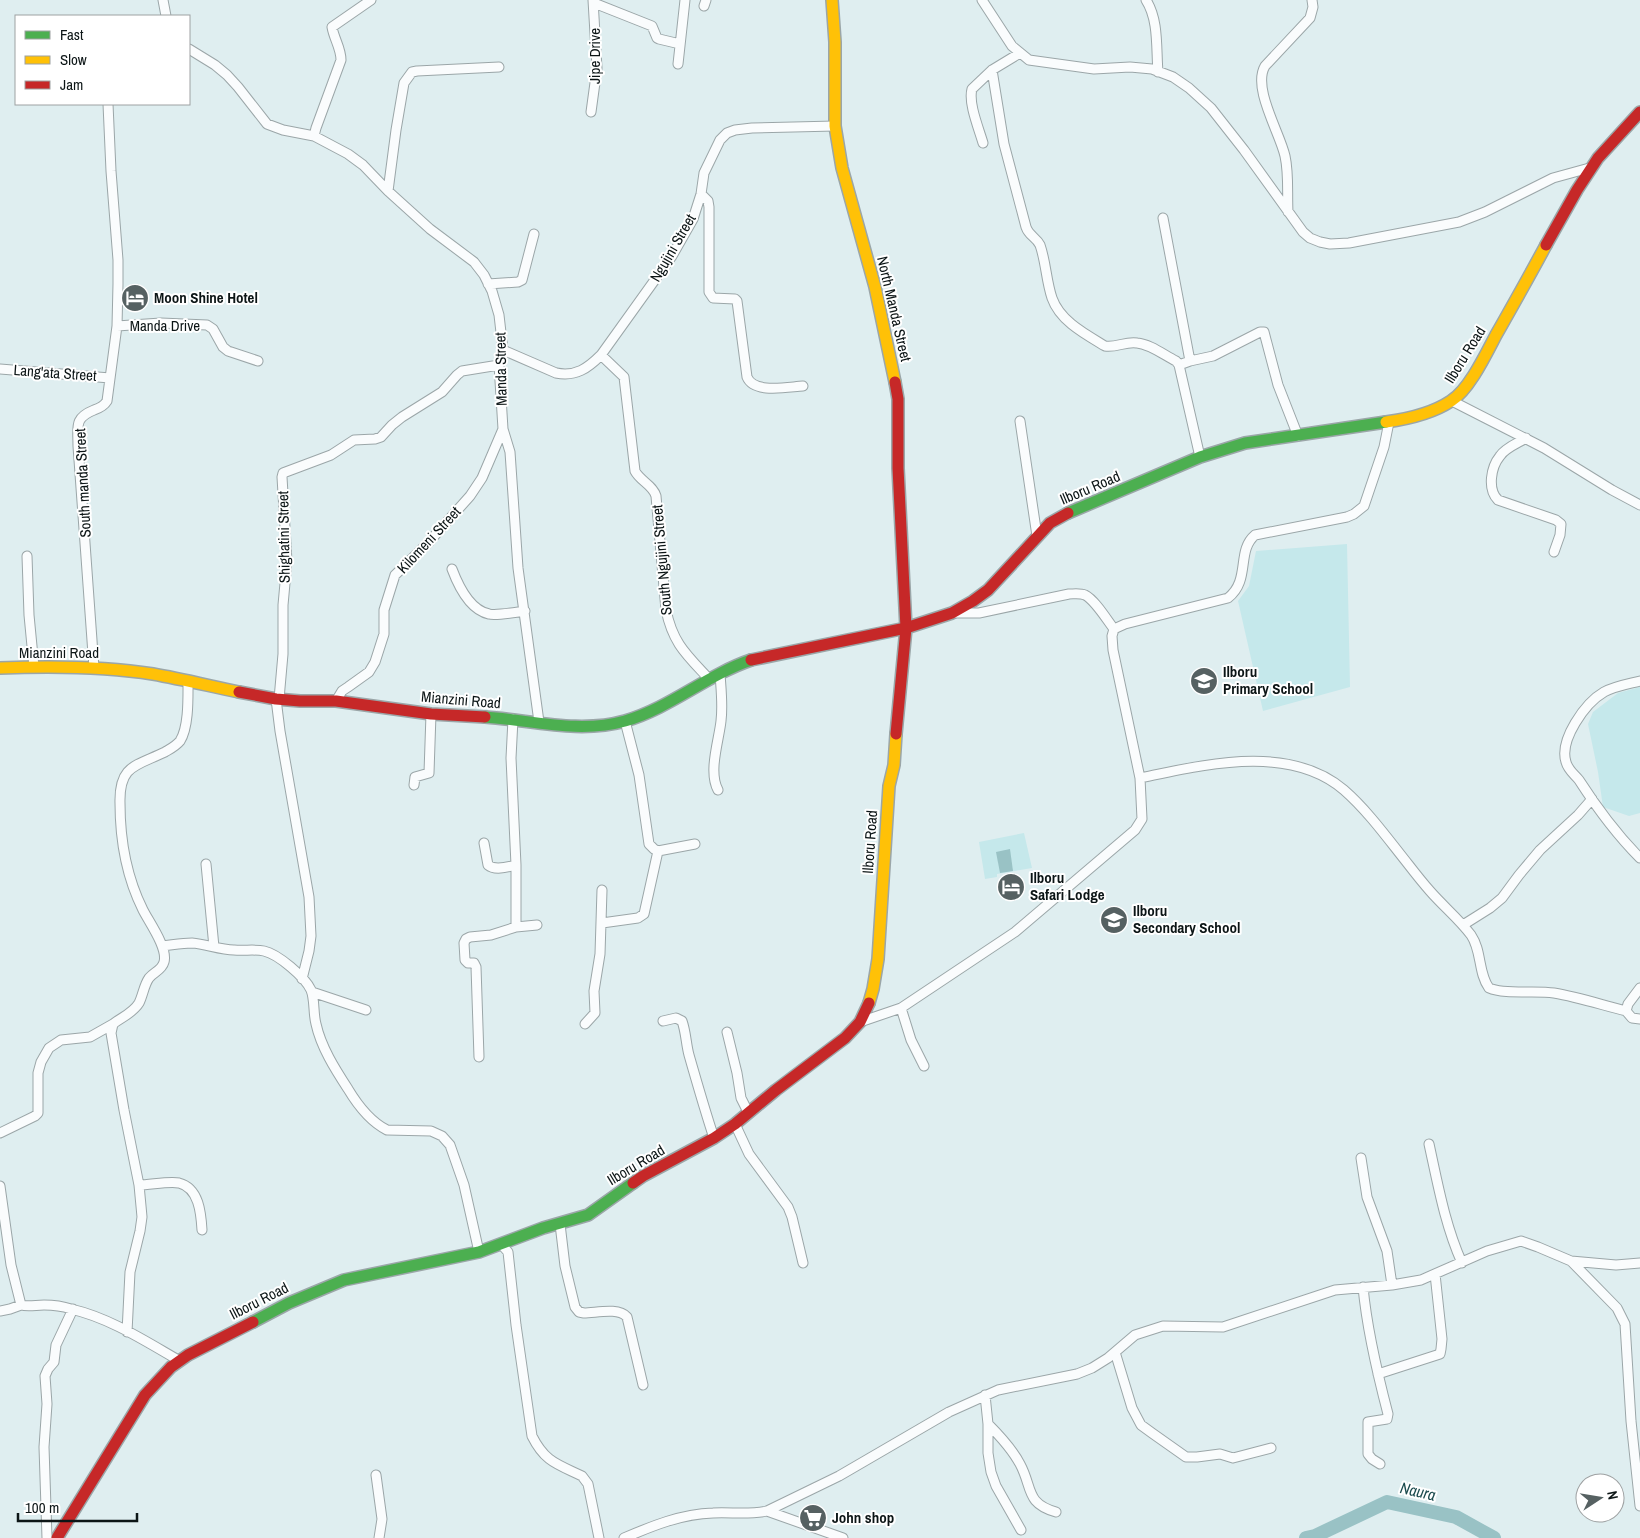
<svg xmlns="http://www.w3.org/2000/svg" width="1640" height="1538" viewBox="0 0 1640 1538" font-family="'Archivo Narrow',sans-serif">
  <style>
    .green { fill: #c5e8eb }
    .water { fill: #99c2c5 }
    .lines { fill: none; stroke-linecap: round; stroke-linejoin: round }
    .river { stroke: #99c2c5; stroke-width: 14 }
    .street-casing { stroke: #9ba6a8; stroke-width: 11 }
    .fast-casing { stroke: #9ba6a8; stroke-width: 14 }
    .slow-casing { stroke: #9ba6a8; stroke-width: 14 }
    .jam-casing { stroke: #9ba6a8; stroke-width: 14 }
    .street { stroke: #fafcfd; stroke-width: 9 }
    .fast { stroke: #4caf50; stroke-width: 11 }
    .slow { stroke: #ffc107; stroke-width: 11 }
    .jam { stroke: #c62828; stroke-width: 11 }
    .labels { text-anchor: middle; stroke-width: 4; stroke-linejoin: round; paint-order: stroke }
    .street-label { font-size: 15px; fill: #0c1516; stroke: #fff }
    .poi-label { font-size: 15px; font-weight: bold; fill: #0c1516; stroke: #fff; text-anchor: start }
    .water-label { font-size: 16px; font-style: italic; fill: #1a4a4d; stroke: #fff }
  </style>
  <rect width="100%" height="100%" fill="#dfeef0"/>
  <path class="green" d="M1347,544L1350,687L1263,711L1238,601L1249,586L1256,551Z
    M1640,687V813L1629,816L1603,807L1598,772L1588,724L1593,712L1618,693Z
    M1024,833L1032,868L997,874V877L985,879L979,842Z"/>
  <path class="water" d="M1010,849L1013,871L1000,873L996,852Z"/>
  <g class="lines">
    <path class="river" d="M1306,1538L1315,1536L1387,1502L1456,1517L1494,1538"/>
    <g class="street-casing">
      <path id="street" d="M163,0L166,16
        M982,0L1012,46L1029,60L1094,69L1130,67L1152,69L1173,77L1189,88L1211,108L1244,150L1303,232L1310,238L1320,242L1330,244L1349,243L1459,222L1485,212L1553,178L1593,167
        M1146,0C1159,20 1156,49 1158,72
        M594,3L652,26L657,38L659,39L680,44
        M704,6L706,0
        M189,49L215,65L227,75L238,87L267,124L283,130L314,136L348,154L363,165L388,191L430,229L474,262L484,275L492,291L499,315L503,350L499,365L503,429L510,452L518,568L539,722
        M678,64L685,0
        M992,70L1004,144L1026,227C1029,236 1036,237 1040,245C1046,262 1046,280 1052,298C1060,321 1085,334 1105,346C1116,348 1126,341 1137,343C1150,344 1164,355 1176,361L1179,365L1200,457
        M591,112L597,68L593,0
        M314,136L316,128L341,60C341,48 334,39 332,27L371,0
        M983,143C979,129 968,103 972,89L992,70L1020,53
        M388,191L396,130L404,83L412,72L417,71L499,67
        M701,194L708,201L709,207V292L713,298L735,299L737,301L747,377C754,394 787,387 803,386
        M1288,212C1287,193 1289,174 1285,156C1280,133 1252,88 1265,66L1310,18L1313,7L1312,0
        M1163,218L1190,361
        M488,284L518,282L522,280L534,234
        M117,326L161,323L207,325L213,329L223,347L228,351L258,361
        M503,350L556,373C576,377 588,368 601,355L672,256L693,219L701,194L704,173L720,140L727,133L735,130L752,128L835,126
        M601,355L624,377L635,471C640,481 653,485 656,496L666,610C673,644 687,655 710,680
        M1179,365L1190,361L1213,356L1260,332H1264L1278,385L1298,436
        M0,369L110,378
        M1452,401L1544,448L1612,490L1640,505
        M1020,421L1037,536
        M1526,438C1518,443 1505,448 1500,456C1491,467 1487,489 1498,500L1556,520L1561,524L1560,535L1554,552
        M27,556L29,615L34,667
        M452,569C458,585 470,610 489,614C496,616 517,612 525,611
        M955,613H979L1069,594C1074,594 1080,593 1085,595C1095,600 1107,620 1114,629
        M94,668L78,446C78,426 74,418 94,410C100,408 104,406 107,401L117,326L118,284V260L111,171L108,104
        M1640,681C1628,684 1615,686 1604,692C1585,703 1559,740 1566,762C1568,770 1574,774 1579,780C1597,808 1617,835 1640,858
        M276,699L280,731L309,897L311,936L309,951L302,979
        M279,699L283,654V605L287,561L282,477L283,473L331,455L354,440L375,439L381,437L392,425L402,417L442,392L457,375L462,371L499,365
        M336,701L342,691L348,687L369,672L375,662L384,634V610L395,575L428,543L470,496L482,478L503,429
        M513,719L511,758L516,865V927
        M625,721L639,775L649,844L654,849L658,851L695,844
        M1140,778C1204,765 1289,743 1344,790C1368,811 1388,839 1408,864C1415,873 1422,882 1430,891C1443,906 1459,919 1471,935C1482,951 1478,973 1489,988C1505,995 1535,990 1554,993C1578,997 1602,1005 1626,1011L1632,1018L1640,1019
        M414,785L415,777L429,773L431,714
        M718,790C708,772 719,740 721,721C723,705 721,689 720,674
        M484,843L488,865C495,871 508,867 516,865
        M206,864L214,947
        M602,923L638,918L644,914L658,851
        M1463,925L1490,908L1502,898L1519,875L1540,850L1578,815L1592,799
        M162,946C172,945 182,943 192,943C206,944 220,950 234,950C244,951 255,949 264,951C278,954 305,977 311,990C315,1000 313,1013 316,1024C321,1047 335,1069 348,1089C357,1104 371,1122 387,1130L431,1131L442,1136L450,1145L464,1185L479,1252
        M312,992L366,1010
        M901,1008L911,1040L924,1066
        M1626,1011L1628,1004L1640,988
        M663,1021L676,1018L682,1021C686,1032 686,1044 689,1055C697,1083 705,1111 714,1138
        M860,1022L901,1008L1015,932L1135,830L1142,819L1140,778L1113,650L1112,636L1114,629L1125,624L1228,598C1251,580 1236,551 1255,535L1347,517L1354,514L1364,506L1384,447L1389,422
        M585,1024L595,1013L594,991L600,954L602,890
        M727,1032L737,1073L741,1098L748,1112
        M479,1057L476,967L474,963H468L465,960L464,943L466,939L470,937L491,935L516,927L537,925
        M735,1124L749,1154L788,1207L792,1217L803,1263
        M0,1133L35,1116L38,1113V1073L41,1062L49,1048L61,1040L90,1037L113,1024
        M1429,1144C1438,1185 1445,1225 1462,1263
        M1361,1158L1367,1197L1387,1251L1392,1285
        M139,1185C150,1185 169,1181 179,1183C199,1188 201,1213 202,1230
        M0,1186L11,1265L21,1305C28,1307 36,1305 44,1305C53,1305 62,1306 71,1309C110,1318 145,1341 180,1361
        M560,1224L565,1266L575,1307L579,1312L584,1313C596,1313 618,1307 627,1317L643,1385
        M501,1244L508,1252L516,1325L532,1436C545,1462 557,1464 582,1476L588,1484L599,1538
        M1571,1261L1617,1308L1625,1324L1631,1421L1640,1506
        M1363,1287C1367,1330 1377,1372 1388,1414L1387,1419L1368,1422V1454L1372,1459L1380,1464
        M0,1311L10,1309L21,1305
        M127,1332L130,1272L140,1231L142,1217L141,1206L139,1185L124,1110L111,1033L113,1024C122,1017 133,1013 139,1003C143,995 144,985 149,978C154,972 162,970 164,962C168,948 149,922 143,910C127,878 120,839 120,803C119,765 136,766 165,752C170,749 176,746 180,741C189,727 188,697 188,681
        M1115,1352L1132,1408L1141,1425L1152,1433L1186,1457H1197L1220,1454L1233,1458L1271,1448
        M1378,1374L1440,1354L1441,1349L1442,1339L1435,1274
        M985,1395L988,1424V1453L991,1472L996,1486L1021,1530
        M988,1424C1000,1436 1012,1449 1020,1464C1033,1488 1025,1503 1056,1512
        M376,1475L382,1519L379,1538
        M767,1511L843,1538
        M47,1538L44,1447L47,1404L45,1376L48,1369L54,1362L56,1345L73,1309
        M624,1538C652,1526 681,1514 713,1513C731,1512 750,1515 767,1511L839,1476L949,1412L998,1390L1077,1374L1092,1368L1108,1358L1135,1335L1163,1326L1223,1327L1335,1290L1392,1285L1421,1280L1487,1251L1521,1241L1538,1247L1571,1261L1616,1265L1640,1263"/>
    </g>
    <g class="fast-casing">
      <path id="fast" d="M1068,513L1200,457L1245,443L1386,422
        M485,717C531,720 579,734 625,721C670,708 707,675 751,660
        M253,1322L289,1303L344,1280L479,1252L543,1228L588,1215L633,1183"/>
    </g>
    <g class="slow-casing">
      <path id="slow" d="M832,0L835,42V126L842,168L875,287L895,382
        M1386,422C1408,419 1433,413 1451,401C1469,390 1486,354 1496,335C1513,305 1530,275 1546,245
        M0,668C51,666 102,666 153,674C181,679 210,686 239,692
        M869,1003L873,989L878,959L889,786L894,765L896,734"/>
    </g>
    <g class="jam-casing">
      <path id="jam" d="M1546,245L1577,190L1598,158L1640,112
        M895,382L898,399V468L906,628L896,734
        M751,660L906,628L952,613L973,601L988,590L1050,523L1068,513
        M239,692L276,699L300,701H336L431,714L485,717
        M633,1183L643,1176L714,1138L735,1124L776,1090L845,1038L860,1022L869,1003
        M57,1538L145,1395L171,1367L188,1355L253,1322"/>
    </g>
    <use href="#street" class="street"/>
    <use href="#fast" class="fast"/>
    <use href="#slow" class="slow"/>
    <use href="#jam" class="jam"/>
  </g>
  <defs>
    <g id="hotel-disc" transform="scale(1.4375)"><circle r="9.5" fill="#566162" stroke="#fff"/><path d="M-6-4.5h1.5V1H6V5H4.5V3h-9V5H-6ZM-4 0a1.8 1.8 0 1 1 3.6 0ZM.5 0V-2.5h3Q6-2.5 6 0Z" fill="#fff"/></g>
    <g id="school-disc" transform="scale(1.4375)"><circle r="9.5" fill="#566162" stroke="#fff"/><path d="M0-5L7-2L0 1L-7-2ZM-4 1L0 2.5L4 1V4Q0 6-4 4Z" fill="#fff"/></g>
    <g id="supermarket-disc" transform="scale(1.4375)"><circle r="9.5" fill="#566162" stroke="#fff"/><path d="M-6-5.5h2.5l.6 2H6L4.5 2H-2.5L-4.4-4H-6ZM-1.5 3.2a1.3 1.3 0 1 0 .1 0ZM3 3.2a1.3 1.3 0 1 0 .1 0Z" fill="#fff"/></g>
  </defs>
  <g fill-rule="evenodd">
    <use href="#hotel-disc" x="135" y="298"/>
    <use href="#school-disc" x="1204" y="681"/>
    <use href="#hotel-disc" x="1011" y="887"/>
    <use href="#school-disc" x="1114" y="920"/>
    <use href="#supermarket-disc" x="813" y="1518"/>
  </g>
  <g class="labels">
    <g class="street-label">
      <text transform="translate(595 56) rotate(-90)" y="5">Jipe Drive</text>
      <text transform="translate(673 248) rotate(-60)" y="5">Ngujini Street</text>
      <text transform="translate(894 309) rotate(77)" y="5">North Manda Street</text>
      <text x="165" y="331">Manda Drive</text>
      <text transform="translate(1465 355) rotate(-58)" y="5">Ilboru Road</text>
      <text transform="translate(501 369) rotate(-91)" y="5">Manda Street</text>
      <text transform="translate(55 373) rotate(4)" y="5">Lang'ata Street</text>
      <text transform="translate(83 483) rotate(-93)" y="5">South manda Street</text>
      <text transform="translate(1090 488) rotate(-23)" y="5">Ilboru Road</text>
      <text transform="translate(284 537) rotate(-91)" y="5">Shighatini Street</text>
      <text transform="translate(429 540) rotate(-47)" y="5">Kilomeni Street</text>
      <text transform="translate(662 560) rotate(-95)" y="5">South Ngujini Street</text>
      <text x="59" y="658">Mianzini Road</text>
      <text transform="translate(461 700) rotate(5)" y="5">Mianzini Road</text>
      <text transform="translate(870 842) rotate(-86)" y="5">Ilboru Road</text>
      <text transform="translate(636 1165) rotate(-31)" y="5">Ilboru Road</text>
      <text transform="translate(259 1301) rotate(-27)" y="5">Ilboru Road</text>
    </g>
    <g class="poi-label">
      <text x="154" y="303">Moon Shine Hotel</text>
      <text x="1223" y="677">Ilboru<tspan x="1223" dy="17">Primary School</tspan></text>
      <text x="1030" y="883">Ilboru<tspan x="1030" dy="17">Safari Lodge</tspan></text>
      <text x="1133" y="916">Ilboru<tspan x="1133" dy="17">Secondary School</tspan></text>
      <text x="832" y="1523">John shop</text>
    </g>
    <g class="water-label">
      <text transform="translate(1418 1491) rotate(13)" y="6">Naura</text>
    </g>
  </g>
  <rect x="15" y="15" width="175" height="90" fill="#ffffff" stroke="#9ea1a2"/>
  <rect x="25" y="31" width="25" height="8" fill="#4caf50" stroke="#9ea1a2"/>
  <text x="60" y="40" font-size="15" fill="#0c1516">Fast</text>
  <rect x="25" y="56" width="25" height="8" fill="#ffc107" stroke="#9ea1a2"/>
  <text x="60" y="65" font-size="15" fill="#0c1516">Slow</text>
  <rect x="25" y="81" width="25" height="8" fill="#c62828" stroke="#9ea1a2"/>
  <text x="60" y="90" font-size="15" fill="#0c1516">Jam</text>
  <g transform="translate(1600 1498) rotate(78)"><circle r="24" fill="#ffffff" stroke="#9ea1a2"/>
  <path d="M0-4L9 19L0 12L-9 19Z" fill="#566162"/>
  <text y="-8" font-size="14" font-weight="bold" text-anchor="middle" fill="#0c1516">N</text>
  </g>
  <path d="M18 1513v8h119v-8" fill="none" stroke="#0c1516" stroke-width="2.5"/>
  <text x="25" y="1513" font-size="15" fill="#0c1516" stroke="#ffffff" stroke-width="4" paint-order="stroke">100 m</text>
</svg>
